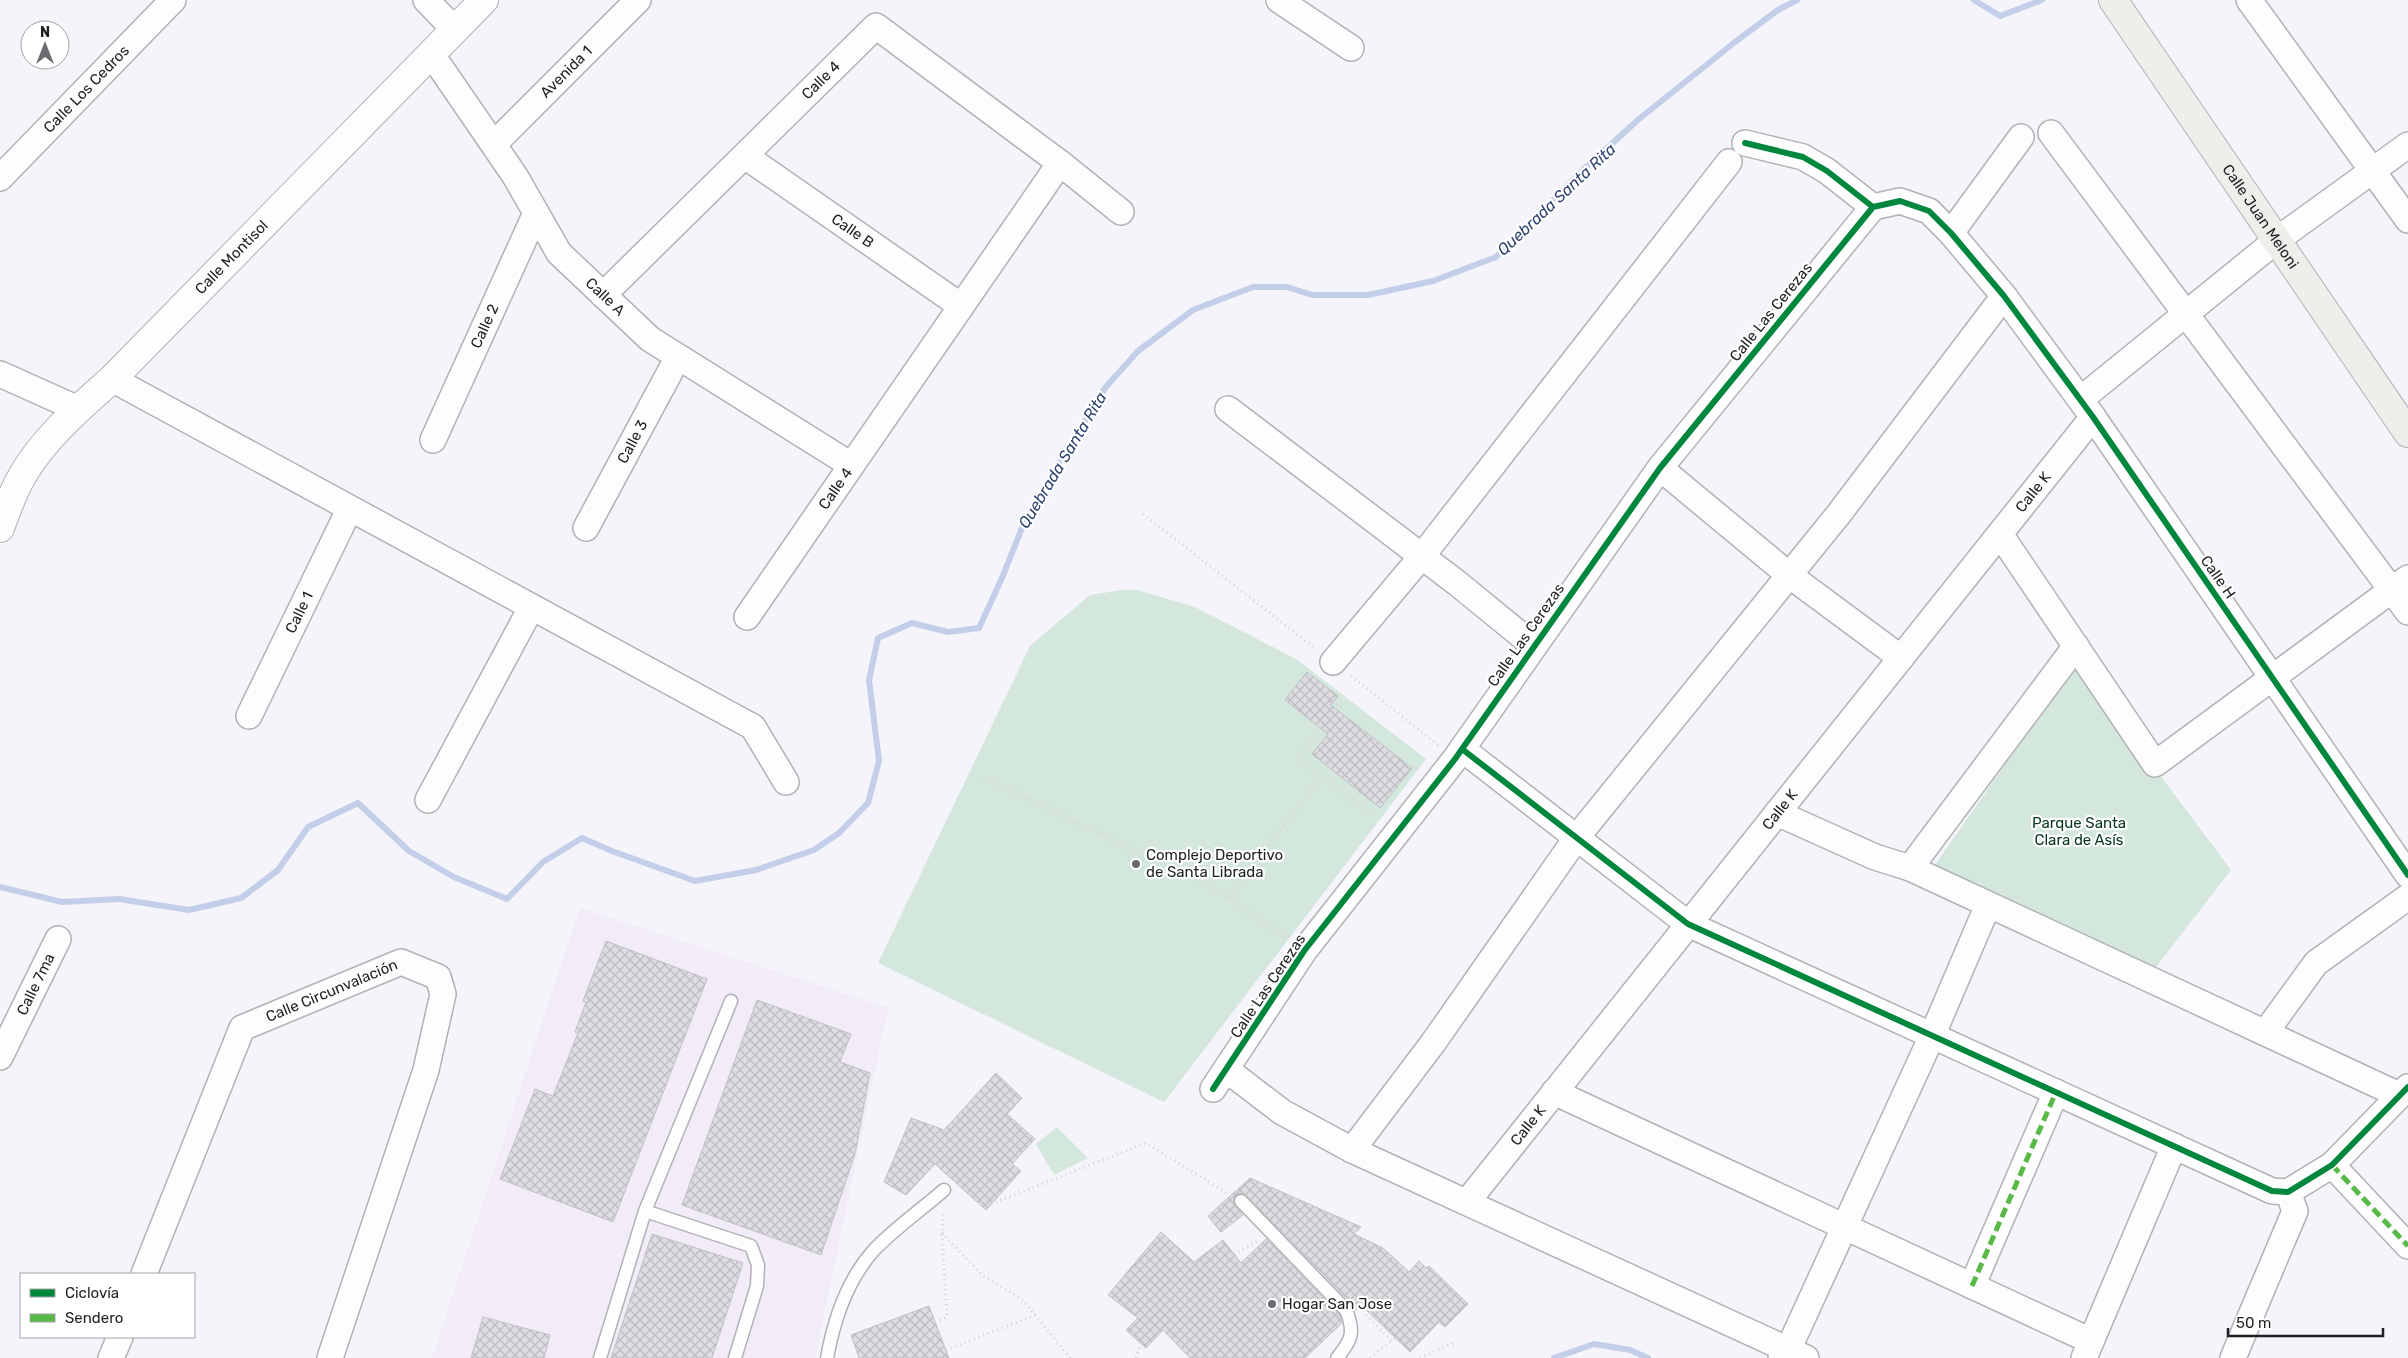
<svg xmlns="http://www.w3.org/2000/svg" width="2408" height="1358" viewBox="0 0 2408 1358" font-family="Rubik,sans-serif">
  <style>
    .industrial { fill: #f2ebf8 }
    .green { fill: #d4e7dd }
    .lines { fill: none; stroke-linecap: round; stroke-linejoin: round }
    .stream { stroke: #c3cee8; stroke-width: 6 }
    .building { fill: url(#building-cross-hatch); stroke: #c1c0c5 }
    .service-casing { stroke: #b1b2b6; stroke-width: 15 }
    .minor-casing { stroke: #b1b2b6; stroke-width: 28 }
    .tertiary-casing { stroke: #b1b2b6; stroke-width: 30 }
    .secondary-casing { stroke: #b1b2b6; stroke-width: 30 }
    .path { stroke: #d3d4d6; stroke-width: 3; stroke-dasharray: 1 4; stroke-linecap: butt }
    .service { stroke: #fdfdfe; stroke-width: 12 }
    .minor { stroke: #fdfdfe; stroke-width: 25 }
    .tertiary { stroke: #fdfdfe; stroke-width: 28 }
    .secondary { stroke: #f0eeeb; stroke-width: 28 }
    .quiet { stroke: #58b947; stroke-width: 5; stroke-dasharray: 10 5; stroke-linecap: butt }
    .cycleway-casing { stroke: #fff; stroke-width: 9 }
    .cycleway { stroke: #00873e; stroke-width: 6 }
    .poi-dot { fill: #6a6a6f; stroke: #fff; stroke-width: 2 }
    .labels { text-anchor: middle; stroke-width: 4.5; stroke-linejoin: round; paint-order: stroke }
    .street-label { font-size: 15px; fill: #1f2024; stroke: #fff }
    .park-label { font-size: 15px; fill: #06361e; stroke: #fff }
    .poi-label { font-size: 15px; fill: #1f2024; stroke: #fff; text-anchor: start }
    .water-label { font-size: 16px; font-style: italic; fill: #304471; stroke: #fff }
  </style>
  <defs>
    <pattern id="building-cross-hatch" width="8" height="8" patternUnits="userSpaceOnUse" patternTransform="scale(1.25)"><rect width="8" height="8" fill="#dcdce1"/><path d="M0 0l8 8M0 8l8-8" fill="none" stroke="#bcbcc1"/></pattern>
  </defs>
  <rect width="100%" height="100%" fill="#f4f4fa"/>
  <path class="industrial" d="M580,908L888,1008L815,1358H432Z"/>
  <path class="green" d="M1122,590H1137L1195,607L1296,659L1426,759L1164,1102L878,963L1030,646L1090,595Z
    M2076,663L2231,870L2149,976L1932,869Z
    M1057,1127L1088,1158L1054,1175L1036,1144Z"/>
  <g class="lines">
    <path class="stream" d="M1974,0L2000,16L2042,0
      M0,887L62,902L119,899L189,910L241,898L278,870L308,827L358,803L409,851L454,877L507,899L543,862L582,838L612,851L695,881L756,870L814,850L839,833L868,803L879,761L869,680L878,638L912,623L948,632L979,628L1002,578L1026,518L1105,388L1138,351L1193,310L1253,287H1287L1312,295H1368L1433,281L1496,257L1584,169L1639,119L1735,42L1778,10L1797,0
      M1554,1358L1594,1344L1630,1350L1648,1358"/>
  </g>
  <path class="building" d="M1307,672L1338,696L1331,705L1412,768L1380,808L1312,754L1328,734L1285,700Z
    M606,941L707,979L613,1222L500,1179L535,1089L553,1096L578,1033L575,1032L586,1002L583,1001Z
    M757,1000L851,1034L840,1062L870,1073L855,1154L821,1255L682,1205Z
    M996,1073L1022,1098L1007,1114L1035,1139L1012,1164L1021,1171L986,1210L935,1164L906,1195L884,1182L911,1118L944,1130Z
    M1250,1178L1361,1227L1354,1234L1383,1248L1409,1272L1419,1261L1426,1268L1429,1266L1468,1304L1445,1327L1439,1322L1410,1352L1361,1305L1355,1311L1352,1304L1246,1195L1240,1193L1235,1196L1233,1203L1243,1215L1221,1232L1208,1216Z
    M1161,1232L1194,1262L1223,1240L1241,1263L1266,1239L1339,1314L1342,1323L1305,1358H1190L1163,1330L1146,1348L1126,1330L1138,1318L1108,1295Z
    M652,1234L743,1263L712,1358H611Z
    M929,1306L949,1358H859L851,1335Z
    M483,1317L550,1335L544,1358H471Z"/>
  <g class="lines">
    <g class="service-casing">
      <path id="service" d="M1241,1201L1346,1310C1355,1332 1352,1340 1337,1358
        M645,1211L751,1246L758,1265L757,1286L735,1358
        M600,1358L645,1211L731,1001
        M827,1358C834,1319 847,1280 874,1250C894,1229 922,1209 944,1190"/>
    </g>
    <g class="minor-casing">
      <g id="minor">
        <path d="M426,0L455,30"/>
        <path d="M1279,0L1351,48"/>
        <path d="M2249,0L2408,220"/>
        <path id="s1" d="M432,55L515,176L559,253L650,339L851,465"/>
        <path d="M2051,133L2408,612"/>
        <path d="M1745,143L1803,157L1827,171L1873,207L1900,201L1929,211L1951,233L2004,296L2093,417L2408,875"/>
        <path id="s2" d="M494,144L638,0"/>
        <path id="s3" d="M745,156L961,306"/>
        <path id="s4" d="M0,178L173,0"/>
        <path d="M1951,233L2021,137"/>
        <path id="s5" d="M603,295L876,26L1060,163L1121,212"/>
        <path d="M0,374L78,409"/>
        <path d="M112,379L753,727L786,782"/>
        <path d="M2081,399L2278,239L2408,145"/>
        <path d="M1228,409L1457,583L1533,645"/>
        <path id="s6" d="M433,440L536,213"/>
        <path d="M1660,468L1789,575L1901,658"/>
        <path id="s7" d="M586,528L678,357"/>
        <path d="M2000,534L2155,764L2408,578"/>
        <path id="s8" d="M747,617L1060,163"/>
        <path d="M1333,662L1422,556L1729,162"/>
        <path id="s9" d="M249,716L349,510"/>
        <path d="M1462,749L1688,924L2272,1191L2288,1192L2332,1165L2408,1087"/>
        <path d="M428,800L531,608"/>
        <path d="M1777,813L1875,857L1910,868L2399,1095"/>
        <path d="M1910,868L2076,646"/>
        <path d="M2265,1033L2316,963L2408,897"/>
        <path id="s10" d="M0,1057L58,939"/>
        <path d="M1227,1070L1282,1112L1352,1150L1806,1358"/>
        <path d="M1213,1089L1304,951L1455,759L1660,468L1873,207"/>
        <path d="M1554,1092L2091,1341"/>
        <path d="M1352,1150L1433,1043L1577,837L1838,515L2004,296"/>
        <path d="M2332,1165L2408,1246"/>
        <path id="s11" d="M1467,1202L2093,417"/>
        <path id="s12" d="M144,1274L242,1028L401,962L438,977L443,994L426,1070L330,1358"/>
        <path d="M1972,1286L2056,1092"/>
        <path d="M111,1358L120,1337"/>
        <path d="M1781,1358L1788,1350L1932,1036L1988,905"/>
        <path d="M2084,1358L2174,1146"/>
        <path d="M2233,1358L2295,1211L2288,1192"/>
      </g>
    </g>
    <g class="tertiary-casing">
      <g id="tertiary">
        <path id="s13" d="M0,528C6,512 12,494 21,478C42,440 79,408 112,379L484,0"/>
      </g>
    </g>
    <g class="secondary-casing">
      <g id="secondary">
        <path id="s14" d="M2113,0L2408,433"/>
      </g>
    </g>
    <path class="path" d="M1143,514L1316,649
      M1351,676L1438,745
      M1337,704L1298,759L1372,814
      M984,778L1217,890L1286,938
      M1229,897L1321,777
      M991,1204L1146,1143L1227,1193
      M942,1233L983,1276L1023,1300L1070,1358
      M1234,1254L1257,1241
      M1366,1315L1392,1341
      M935,1322L947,1317L942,1233L943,1213
      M946,1350L1035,1315
      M1136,1358L1141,1343
      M1370,1358L1395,1338
      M1420,1358L1454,1343"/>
    <use href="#service" class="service"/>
    <use href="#minor" class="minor"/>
    <use href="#tertiary" class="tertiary"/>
    <use href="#secondary" class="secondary"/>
    <path class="quiet" d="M2332,1165L2408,1246
      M1972,1286L2056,1092"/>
    <g class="cycleway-casing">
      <path id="cycleway" d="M1745,143L1803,157L1827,171L1873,207L1900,201L1929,211L1951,233L2004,296L2093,417L2408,875
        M1462,749L1688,924L2272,1191L2288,1192L2332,1165L2408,1087
        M1213,1089L1304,951L1455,759L1660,468L1873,207"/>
    </g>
    <use href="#cycleway" class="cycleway"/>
  </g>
  <g class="poi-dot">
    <circle cx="1136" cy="864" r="5"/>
    <circle cx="1272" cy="1304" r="5"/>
  </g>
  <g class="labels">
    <g class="street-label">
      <text dy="5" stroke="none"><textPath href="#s2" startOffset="102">Avenida 1</textPath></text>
      <text dy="5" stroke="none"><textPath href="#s5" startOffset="306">Calle 4</textPath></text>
      <text dy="5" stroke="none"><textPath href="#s4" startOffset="124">Calle Los Cedros</textPath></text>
      <text dy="5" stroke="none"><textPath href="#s14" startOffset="262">Calle Juan Meloni</textPath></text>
      <text dy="5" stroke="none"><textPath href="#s3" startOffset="131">Calle B</textPath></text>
      <text dy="5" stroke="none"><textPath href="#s13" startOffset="360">Calle Montisol</textPath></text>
      <text dy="5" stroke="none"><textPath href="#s1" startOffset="299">Calle A</textPath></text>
      <text transform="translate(1771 312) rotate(-51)" y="5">Calle Las Cerezas</text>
      <text dy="5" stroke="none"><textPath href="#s6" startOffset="125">Calle 2</textPath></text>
      <text dy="5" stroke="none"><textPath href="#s7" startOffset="98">Calle 3</textPath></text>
      <text dy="5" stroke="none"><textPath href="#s8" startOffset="156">Calle 4</textPath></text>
      <text dy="5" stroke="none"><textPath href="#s11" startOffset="908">Calle K</textPath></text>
      <text transform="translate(2218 577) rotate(55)" y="5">Calle H</text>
      <text dy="5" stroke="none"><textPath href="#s9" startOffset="115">Calle 1</textPath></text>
      <text transform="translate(1526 635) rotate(-55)" y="5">Calle Las Cerezas</text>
      <text dy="5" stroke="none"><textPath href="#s11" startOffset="502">Calle K</textPath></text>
      <text dy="5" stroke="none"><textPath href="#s10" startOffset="81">Calle 7ma</textPath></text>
      <text transform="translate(1268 986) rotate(-56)" y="5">Calle Las Cerezas</text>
      <text dy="5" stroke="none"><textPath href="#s12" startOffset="362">Calle Circunvalación</textPath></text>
      <text dy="5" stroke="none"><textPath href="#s11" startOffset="98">Calle K</textPath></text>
    </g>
    <g class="park-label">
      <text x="2079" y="828">Parque Santa<tspan x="2079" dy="17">Clara de Asís</tspan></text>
    </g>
    <g class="poi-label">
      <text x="1146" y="860">Complejo Deportivo<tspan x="1146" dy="17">de Santa Librada</tspan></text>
      <text x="1282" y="1309">Hogar San Jose</text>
    </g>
    <g class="water-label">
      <text transform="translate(1556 199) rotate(-43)" y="6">Quebrada Santa Rita</text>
      <text transform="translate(1062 460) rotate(-59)" y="6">Quebrada Santa Rita</text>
    </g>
  </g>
  <rect x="20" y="1273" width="175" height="65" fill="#ffffff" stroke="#a5a6a7"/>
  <rect x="30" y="1289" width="25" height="8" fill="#00873e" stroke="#a5a6a7"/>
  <text x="65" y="1298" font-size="15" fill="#1f2024">Ciclovía</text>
  <rect x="30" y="1314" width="25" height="8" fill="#58b947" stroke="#a5a6a7"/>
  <text x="65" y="1323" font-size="15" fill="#1f2024">Sendero</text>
  <g transform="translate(45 45)"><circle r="24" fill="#ffffff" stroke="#a5a6a7"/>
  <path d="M0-4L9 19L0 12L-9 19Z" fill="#6a6a6f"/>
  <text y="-8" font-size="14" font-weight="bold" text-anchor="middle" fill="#1f2024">N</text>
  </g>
  <path d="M2228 1328v8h155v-8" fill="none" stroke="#1f2024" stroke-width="2.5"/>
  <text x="2236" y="1328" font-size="15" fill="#1f2024" stroke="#ffffff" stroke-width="4" paint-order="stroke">50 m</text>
</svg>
